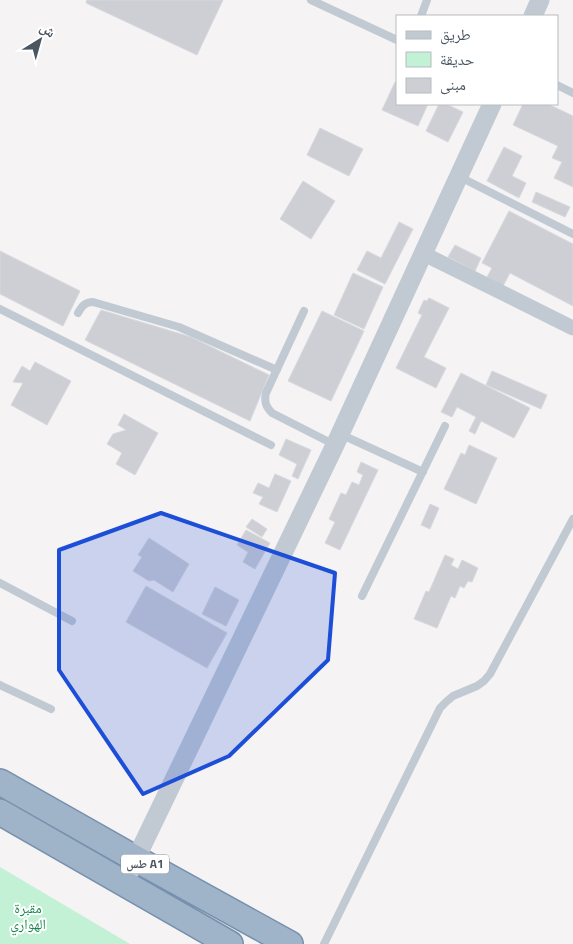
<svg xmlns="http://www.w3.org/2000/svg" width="573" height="944" viewBox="0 0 573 944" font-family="'Titillium Web','Noto Naskh Arabic',sans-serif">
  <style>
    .green { fill: #c3f1d5 }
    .building { fill: #cdcfd5; stroke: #d7d9de }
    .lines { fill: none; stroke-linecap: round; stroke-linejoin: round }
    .trunk-casing { stroke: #7690ad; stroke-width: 28 }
    .service { stroke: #c1cad2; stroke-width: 8 }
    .minor { stroke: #c1cad2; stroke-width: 15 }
    .tertiary { stroke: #c1cad2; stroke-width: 19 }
    .trunk { stroke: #9fb4c9; stroke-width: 25 }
    .marked { fill: #1d4ed8; fill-opacity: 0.2; stroke: #1d4ed8; stroke-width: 4; stroke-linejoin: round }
    .labels { text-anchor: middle; stroke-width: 4; stroke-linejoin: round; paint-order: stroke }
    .shield { fill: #fff; stroke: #808990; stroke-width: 1 }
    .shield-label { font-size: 12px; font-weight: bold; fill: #4a5661 }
    .park-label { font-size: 14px; fill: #17864f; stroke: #fff }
  </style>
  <rect width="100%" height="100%" fill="#f5f3f3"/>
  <path class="green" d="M0,867L130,944H0Z"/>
  <path class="building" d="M87,0H223L197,55L86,3Z
    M395,82L397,83V104H428L418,126L382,110Z
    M439,104H446L463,112L448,142L426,131Z
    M523,104H548L573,116V187L554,178L562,162L552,158L558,146L513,125Z
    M320,128L363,149L349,176L307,155Z
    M504,147L522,156L512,176L526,183L519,198L487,181Z
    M303,181L335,201L311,239L280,219Z
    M536,192L570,207L565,217L532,202Z
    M509,211L573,244V306L510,273L503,286L487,277L492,268L482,263Z
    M399,222L413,229L385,284L357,270L367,251L381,258Z
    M455,245L481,258L475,271L448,257Z
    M0,251L80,291L63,326L0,294Z
    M353,273L383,287L364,329L334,315Z
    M429,298L449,308L424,357L446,368L436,388L396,368L422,315L418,313L424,300L427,301Z
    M101,310L191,337L269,375L250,421L85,340Z
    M322,311L364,331L331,401L288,381Z
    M35,362L71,381L47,425L11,405L23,383L13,382L22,366L30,371Z
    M492,371L547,395L541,409L486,385Z
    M461,373L530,408L514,438L481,421L475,434L469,431L476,417L457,407L452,417L441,412Z
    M124,414L158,433L135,475L116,464L122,453L107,444L113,434L126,430L118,425Z
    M286,439L311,450L298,479L292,476L297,464L279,455Z
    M469,445L497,458L476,504L444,489L461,453L465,455Z
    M361,462L378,470L340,550L325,543L335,522L329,519L341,493L346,495L352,482L359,485L363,475L357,472Z
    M275,474L291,481L277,512L259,504L263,497L253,493L258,483L269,488Z
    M430,504L439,508L430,529L421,525Z
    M252,519L267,529L262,537L246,527Z
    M246,530L270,543L255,569L243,562L248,552L237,545Z
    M149,538L189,564L173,592L154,580L149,581L133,571L142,557L138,555Z
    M445,555L454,559L451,565L458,569L462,560L478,568L472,582L468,581L464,588L460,586L455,598L451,596L437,628L414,619L426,591L429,592Z
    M146,586L227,633L207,668L126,622Z
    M215,587L239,600L226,626L202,614Z"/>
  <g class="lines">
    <g class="trunk-casing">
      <path id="trunk" d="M0,782L136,859L290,944
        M0,812L230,944"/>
    </g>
    <path class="service" d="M311,0L397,40
      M421,16L427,0
      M557,85L573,93
      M460,177L573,234
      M0,309L271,445
      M304,311L266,393C264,402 266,407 272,413L335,445
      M78,313C82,306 85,302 93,302L179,327L277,370
      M340,434L423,472
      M0,583L72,621
      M362,596L445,426
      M0,685L51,709
      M324,944L440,708L446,702L453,696L477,686L484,681L490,674L573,519"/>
    <path class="minor" d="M422,253L573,328"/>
    <path class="tertiary" d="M533,16L540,0
      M130,871L335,445L492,104"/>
    <use href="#trunk" class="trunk"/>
  </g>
  <path class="marked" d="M161,513L335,573L328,660L229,756L143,794L59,670V550Z"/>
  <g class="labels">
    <rect class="shield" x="121" y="854.5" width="48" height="19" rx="4"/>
    <g class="shield-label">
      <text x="145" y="868">طس A1</text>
    </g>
    <g class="park-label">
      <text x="28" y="913">مقبرة<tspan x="28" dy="16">الهواري</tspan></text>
    </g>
  </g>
  <rect x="396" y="15" width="162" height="90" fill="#ffffff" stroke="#b7bbc0"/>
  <rect x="406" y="31" width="25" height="8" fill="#c1cad2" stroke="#b7bbc0"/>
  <text x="440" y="40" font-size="15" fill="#4a5661">طريق</text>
  <rect x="406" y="52" width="25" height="15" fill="#c3f1d5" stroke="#b7bbc0"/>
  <text x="440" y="65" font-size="15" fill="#4a5661">حديقة</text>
  <rect x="406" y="78" width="25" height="15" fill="#cdcfd5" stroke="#b7bbc0"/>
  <text x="440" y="90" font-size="15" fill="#4a5661">مبنى</text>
  <g transform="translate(40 40) rotate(37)" stroke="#ffffff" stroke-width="4" paint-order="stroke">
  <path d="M0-4L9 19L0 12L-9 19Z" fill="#4a5661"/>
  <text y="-8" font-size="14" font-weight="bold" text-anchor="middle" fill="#4a5661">ش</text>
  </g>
</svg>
